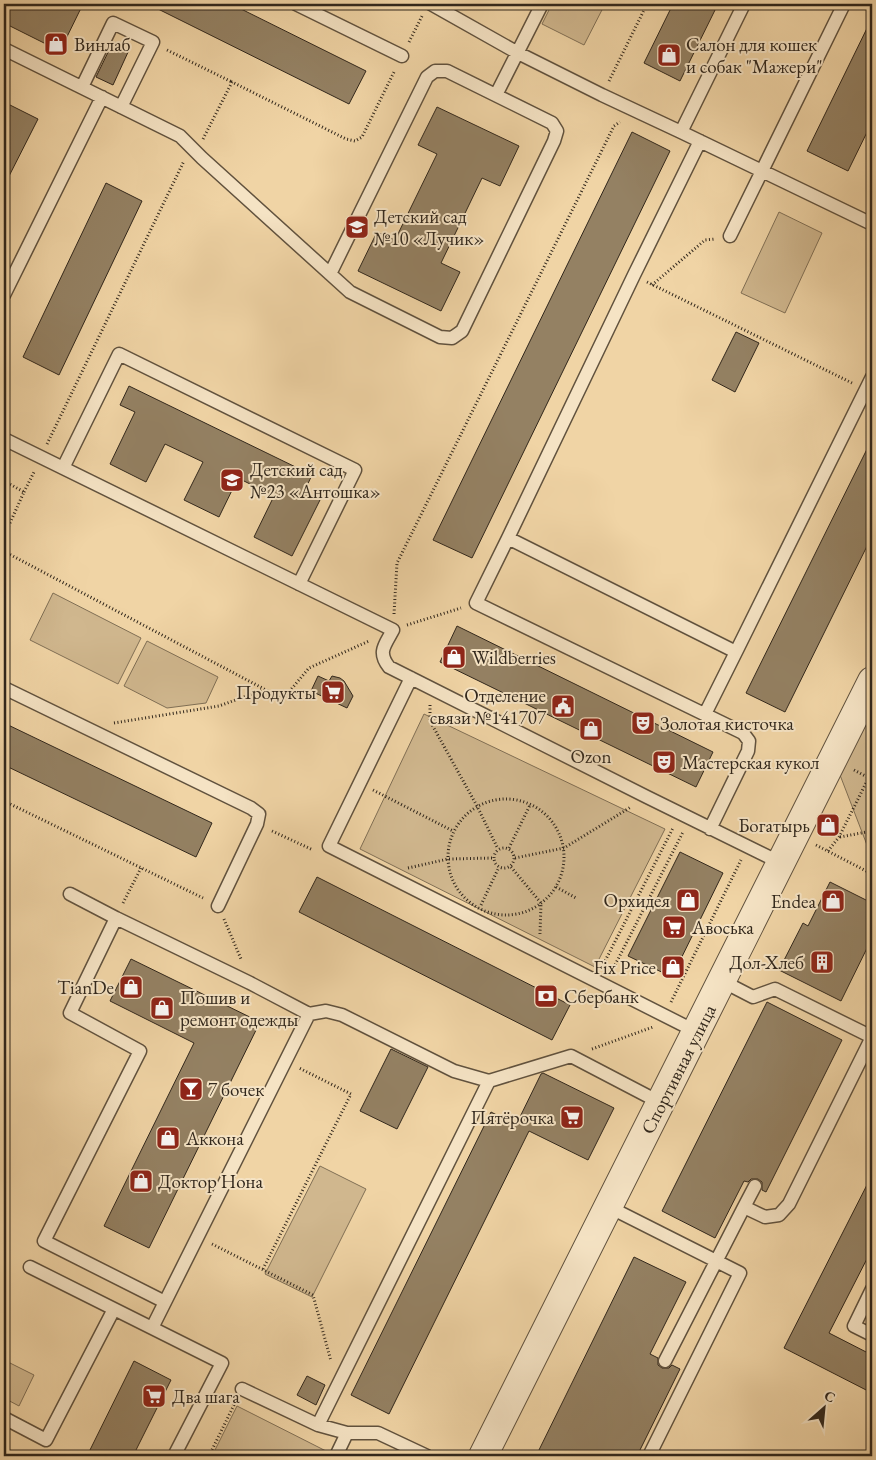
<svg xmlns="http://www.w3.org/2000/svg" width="876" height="1460" viewBox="0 0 876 1460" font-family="'EB Garamond',serif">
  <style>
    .green { fill: #d0b78e; stroke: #806f55 }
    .building { fill: #948163; stroke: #31271c }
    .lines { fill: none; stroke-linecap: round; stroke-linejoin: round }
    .service-casing { stroke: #61523e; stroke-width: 15 }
    .tertiary-casing { stroke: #61523e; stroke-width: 30 }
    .path { stroke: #31271c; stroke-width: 3; stroke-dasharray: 1 2.5; stroke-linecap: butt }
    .service { stroke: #f5e3c4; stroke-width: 12 }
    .tertiary { stroke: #f5e3c4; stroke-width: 28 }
    .labels { text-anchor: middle; stroke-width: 4; stroke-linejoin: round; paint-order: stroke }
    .poi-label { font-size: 19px; fill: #31271c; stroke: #f5e3c4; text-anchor: start }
    .street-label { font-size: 19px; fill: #31271c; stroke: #f5e3c4 }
  </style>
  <rect width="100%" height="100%" fill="#f0d4a5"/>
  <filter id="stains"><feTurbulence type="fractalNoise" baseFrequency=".004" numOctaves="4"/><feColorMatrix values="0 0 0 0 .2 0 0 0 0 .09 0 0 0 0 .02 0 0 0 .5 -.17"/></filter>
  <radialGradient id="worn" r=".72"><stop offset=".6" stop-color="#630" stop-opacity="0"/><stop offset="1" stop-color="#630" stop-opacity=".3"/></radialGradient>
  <path class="green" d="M552,4H605L584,45L542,24Z
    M779,212L822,233L785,313L741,293Z
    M53,593L141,638L118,684L30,640Z
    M147,641L218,677L206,703L167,708L124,686Z
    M872,710V858L840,775Z
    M424,714L665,829L595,967L360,849Z
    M320,1166L366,1189L312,1297L265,1274Z
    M4,1360L34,1375L19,1406L4,1398Z
    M237,1406L326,1451L324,1456H212Z"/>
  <path class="building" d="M4,4H83L60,51L4,23Z
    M148,4H231L366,71L349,104Z
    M673,4H718L680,81L644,63Z
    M872,18V122L848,171L807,151Z
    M113,42L129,50L113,85L96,77Z
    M4,102L38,119L4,186Z
    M437,107L519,146L500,186L482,178L441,263L460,272L441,311L358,271L377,232L395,240L437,154L418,145Z
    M632,132L670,151L472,558L433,540Z
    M106,183L142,201L59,375L23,357Z
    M736,332L759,343L735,392L712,380Z
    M129,386L312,475L304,492L320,500L292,556L254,537L274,496L238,478L219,517L184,500L203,462L165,444L146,482L110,464L135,412L120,405Z
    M872,439V536L785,712L746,693Z
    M457,626L713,752L696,787L440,662Z
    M318,676L329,681L332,676L340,678L344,681L353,696L347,708L311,691Z
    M4,723L212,823L196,857L4,765Z
    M680,852L723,873L672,977L628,956Z
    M317,877L570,1005L552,1040L299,912Z
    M830,882L872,903V938L841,1001L779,970L803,923L808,926Z
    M131,959L260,1022L149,1248L104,1226L194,1043L110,1001Z
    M767,1002L842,1040L766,1192L762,1190V1182L758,1179H751L748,1182L744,1181L715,1238L662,1211Z
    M391,1049L428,1067L397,1129L360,1111Z
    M543,1073L614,1108L588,1160L529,1131L389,1414L351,1395L491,1112L516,1125L541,1074Z
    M872,1175V1249L829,1333L872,1355V1393L784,1348Z
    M634,1257L686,1282L650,1354L658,1358V1365L662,1368H669L672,1365L680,1369L637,1456H536Z
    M134,1361L171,1380L133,1456H87Z
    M307,1376L325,1385L316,1405L297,1395Z"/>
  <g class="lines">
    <g class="service-casing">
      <path id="service" d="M296,4L402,56
        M431,4L518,53L602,95L681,132L872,224
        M4,49L180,136L202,158L350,292L440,337L452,338L462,331L554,141L557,131L552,123L447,71H435L427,77L330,274
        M82,87L113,23L153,42L121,107
        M496,95L542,4
        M681,132L744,4
        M700,141L634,275L508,538L476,603L743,733L749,741L748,751L710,829
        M730,236L844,4
        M4,295L102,97
        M4,439L393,630C385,645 377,652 389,667L647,797L781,863
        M63,468L119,354L355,470L299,584
        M508,538L736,652L872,377
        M411,678L329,846L697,1032
        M4,688L251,808L259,814L257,824L218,906
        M705,714L736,652
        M70,894L116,918
        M609,1207L740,1273L649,1456
        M744,1207L755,1186
        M30,1267L114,1309
        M872,1289L854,1326L872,1335
        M165,1302L44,1241L140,1051L70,1013L116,918L250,983L309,1014
        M152,1328L309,1014L326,1011L342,1015L454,1071L489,1081
        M665,1361L744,1207L765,1217L779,1215L789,1204L872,1037L775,989L753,997L722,981
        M242,1389L318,1425
        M4,1418L46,1440L114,1309L222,1363L174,1456
        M347,1433H378L427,1456
        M336,1456L347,1433L318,1425L489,1081L571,1056L661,1103"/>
    </g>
    <g class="tertiary-casing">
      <path id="tertiary" d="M483,1456L872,681"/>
    </g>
    <path class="path" d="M409,42L422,16
      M167,50L232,82
      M609,81L647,4
      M203,139L232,82L346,139L355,141L362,137L395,70
      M647,282L852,383
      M652,285L705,240L715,239
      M47,444L184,161
      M4,481L24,492L5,534V545L9,554L283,699L309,668L369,641
      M24,492L34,472
      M394,614L397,563L614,126L620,122
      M407,625L461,608
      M430,705V721L477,806L498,849
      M114,723L219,706L263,690
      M854,770L869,778
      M373,790L453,831
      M448 857a58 58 0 1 1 116 0a58 58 0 1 1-116 0Z
      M4,801L203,898
      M272,831L313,850
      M840,837L872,831
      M816,845L872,874
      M494 858a10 10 0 1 1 20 0a10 10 0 1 1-20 0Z
      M509,848L530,805
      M828,851L839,837L872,771
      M515,858L564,848L631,807
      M511,867L541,903L540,934
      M408,868L448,859L494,858
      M556,887L576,898
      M123,903L141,868
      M481,905L499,867
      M224,919L241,959
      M602,967L673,828
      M612,971L683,832
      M671,1002L741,860
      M592,1049L653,1027
      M212,1244L313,1295L331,1361
      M263,1269L351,1094L299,1068
      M209,1456L235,1403"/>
    <use href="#service" class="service"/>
    <use href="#tertiary" class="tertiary"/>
  </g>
  <defs>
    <g id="shop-square" transform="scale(1.25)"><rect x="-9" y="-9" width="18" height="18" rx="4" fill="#8f2418" stroke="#f5e3c4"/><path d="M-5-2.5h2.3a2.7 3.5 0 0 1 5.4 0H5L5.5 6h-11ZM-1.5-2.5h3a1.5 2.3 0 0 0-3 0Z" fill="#fff"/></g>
    <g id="school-square" transform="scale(1.25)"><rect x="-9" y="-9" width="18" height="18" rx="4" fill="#8f2418" stroke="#f5e3c4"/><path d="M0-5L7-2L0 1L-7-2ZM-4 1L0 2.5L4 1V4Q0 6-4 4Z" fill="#fff"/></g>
    <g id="supermarket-square" transform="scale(1.25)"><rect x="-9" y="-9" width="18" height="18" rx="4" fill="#8f2418" stroke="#f5e3c4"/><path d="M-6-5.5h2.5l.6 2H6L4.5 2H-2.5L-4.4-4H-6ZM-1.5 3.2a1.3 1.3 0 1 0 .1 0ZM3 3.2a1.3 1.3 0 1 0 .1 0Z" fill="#fff"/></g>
    <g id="civic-square" transform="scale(1.25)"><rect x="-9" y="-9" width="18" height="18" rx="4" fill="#8f2418" stroke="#f5e3c4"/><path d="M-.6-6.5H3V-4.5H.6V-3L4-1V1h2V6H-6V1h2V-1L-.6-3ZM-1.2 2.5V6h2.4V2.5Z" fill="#fff"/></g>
    <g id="theatre-square" transform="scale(1.25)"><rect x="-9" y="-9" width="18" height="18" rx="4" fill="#8f2418" stroke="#f5e3c4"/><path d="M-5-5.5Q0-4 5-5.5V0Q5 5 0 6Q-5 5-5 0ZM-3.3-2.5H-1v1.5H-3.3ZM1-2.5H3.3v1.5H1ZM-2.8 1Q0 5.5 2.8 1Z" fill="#fff"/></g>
    <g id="building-square" transform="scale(1.25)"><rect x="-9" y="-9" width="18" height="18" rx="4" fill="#8f2418" stroke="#f5e3c4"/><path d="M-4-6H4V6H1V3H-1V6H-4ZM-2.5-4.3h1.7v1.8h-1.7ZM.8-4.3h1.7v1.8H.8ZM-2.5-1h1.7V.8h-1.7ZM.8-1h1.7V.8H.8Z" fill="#fff"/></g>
    <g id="bank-square" transform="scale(1.25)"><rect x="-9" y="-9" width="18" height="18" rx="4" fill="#8f2418" stroke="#f5e3c4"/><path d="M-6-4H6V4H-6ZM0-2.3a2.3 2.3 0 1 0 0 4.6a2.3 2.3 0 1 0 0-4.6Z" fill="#fff"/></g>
    <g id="bar-square" transform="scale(1.25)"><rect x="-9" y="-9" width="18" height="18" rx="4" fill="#8f2418" stroke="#f5e3c4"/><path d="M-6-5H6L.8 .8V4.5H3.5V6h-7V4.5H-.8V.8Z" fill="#fff"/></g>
  </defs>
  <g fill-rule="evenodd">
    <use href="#shop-square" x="56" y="44"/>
    <use href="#shop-square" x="669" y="55"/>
    <use href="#school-square" x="357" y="227"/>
    <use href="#school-square" x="232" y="480"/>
    <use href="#shop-square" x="454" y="657"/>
    <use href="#supermarket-square" x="333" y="692"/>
    <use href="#civic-square" x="563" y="706"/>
    <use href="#theatre-square" x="643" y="723"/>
    <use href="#shop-square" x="591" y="729"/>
    <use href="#theatre-square" x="664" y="762"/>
    <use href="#shop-square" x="828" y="825"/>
    <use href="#shop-square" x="688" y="900"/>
    <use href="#shop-square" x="833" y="901"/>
    <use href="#supermarket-square" x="674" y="927"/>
    <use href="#building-square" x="822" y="962"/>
    <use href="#shop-square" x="673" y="967"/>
    <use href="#shop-square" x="131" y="987"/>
    <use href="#bank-square" x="546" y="996"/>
    <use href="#shop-square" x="162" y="1008"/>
    <use href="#bar-square" x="191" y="1089"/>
    <use href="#supermarket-square" x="572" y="1117"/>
    <use href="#shop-square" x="168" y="1138"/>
    <use href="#shop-square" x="141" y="1181"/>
    <use href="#supermarket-square" x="154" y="1396"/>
  </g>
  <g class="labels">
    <g class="poi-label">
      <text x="74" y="51">Винлаб</text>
      <text x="686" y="51">Салон для кошек<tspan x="686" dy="22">и собак "Мажери"</tspan></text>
      <text x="374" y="223">Детский сад<tspan x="374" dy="22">№10 «Лучик»</tspan></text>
      <text x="250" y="476">Детский сад<tspan x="250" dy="22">№23 «Антошка»</tspan></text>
      <text x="472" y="664">Wildberries</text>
      <text x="316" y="699" text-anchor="end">Продукты</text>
      <text x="546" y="702" text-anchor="end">Отделение<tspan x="546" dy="22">связи №141707</tspan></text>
      <text x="660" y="730">Золотая кисточка</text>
      <text x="591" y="763" text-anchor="middle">Ozon</text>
      <text x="682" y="769">Мастерская кукол</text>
      <text x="810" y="832" text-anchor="end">Богатырь</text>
      <text x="670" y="907" text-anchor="end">Орхидея</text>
      <text x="816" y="908" text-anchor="end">Endea</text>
      <text x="692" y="934">Авоська</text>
      <text x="804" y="969" text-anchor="end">Дол-Хлеб</text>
      <text x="656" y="974" text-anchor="end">Fix Price</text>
      <text x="114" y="994" text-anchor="end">TianDe</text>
      <text x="564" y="1003">Сбербанк</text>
      <text x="180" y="1004">Пошив и<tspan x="180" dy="22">ремонт одежды</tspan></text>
      <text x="208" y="1096">7 бочек</text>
      <text x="554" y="1124" text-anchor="end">Пятёрочка</text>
      <text x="186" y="1145">Аккона</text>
      <text x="158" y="1188">Доктор Нона</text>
      <text x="172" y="1403">Два шага</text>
    </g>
    <g class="street-label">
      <text transform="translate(678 1069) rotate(-63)" y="7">Спортивная улица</text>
    </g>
  </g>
  <rect width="876" height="1460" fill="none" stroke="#f0d4a5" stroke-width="20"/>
  <rect x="5" y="5" width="866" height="1450" fill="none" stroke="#31271c" stroke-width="2.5"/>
  <rect x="10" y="10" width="856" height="1440" fill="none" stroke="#31271c"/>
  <g transform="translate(824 1408) rotate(27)" stroke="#f5e3c4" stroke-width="4" paint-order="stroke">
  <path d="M0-4L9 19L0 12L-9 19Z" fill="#31271c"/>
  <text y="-8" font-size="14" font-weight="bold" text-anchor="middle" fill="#31271c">С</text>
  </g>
  <rect width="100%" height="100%" filter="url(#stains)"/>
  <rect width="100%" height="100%" fill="url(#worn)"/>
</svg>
